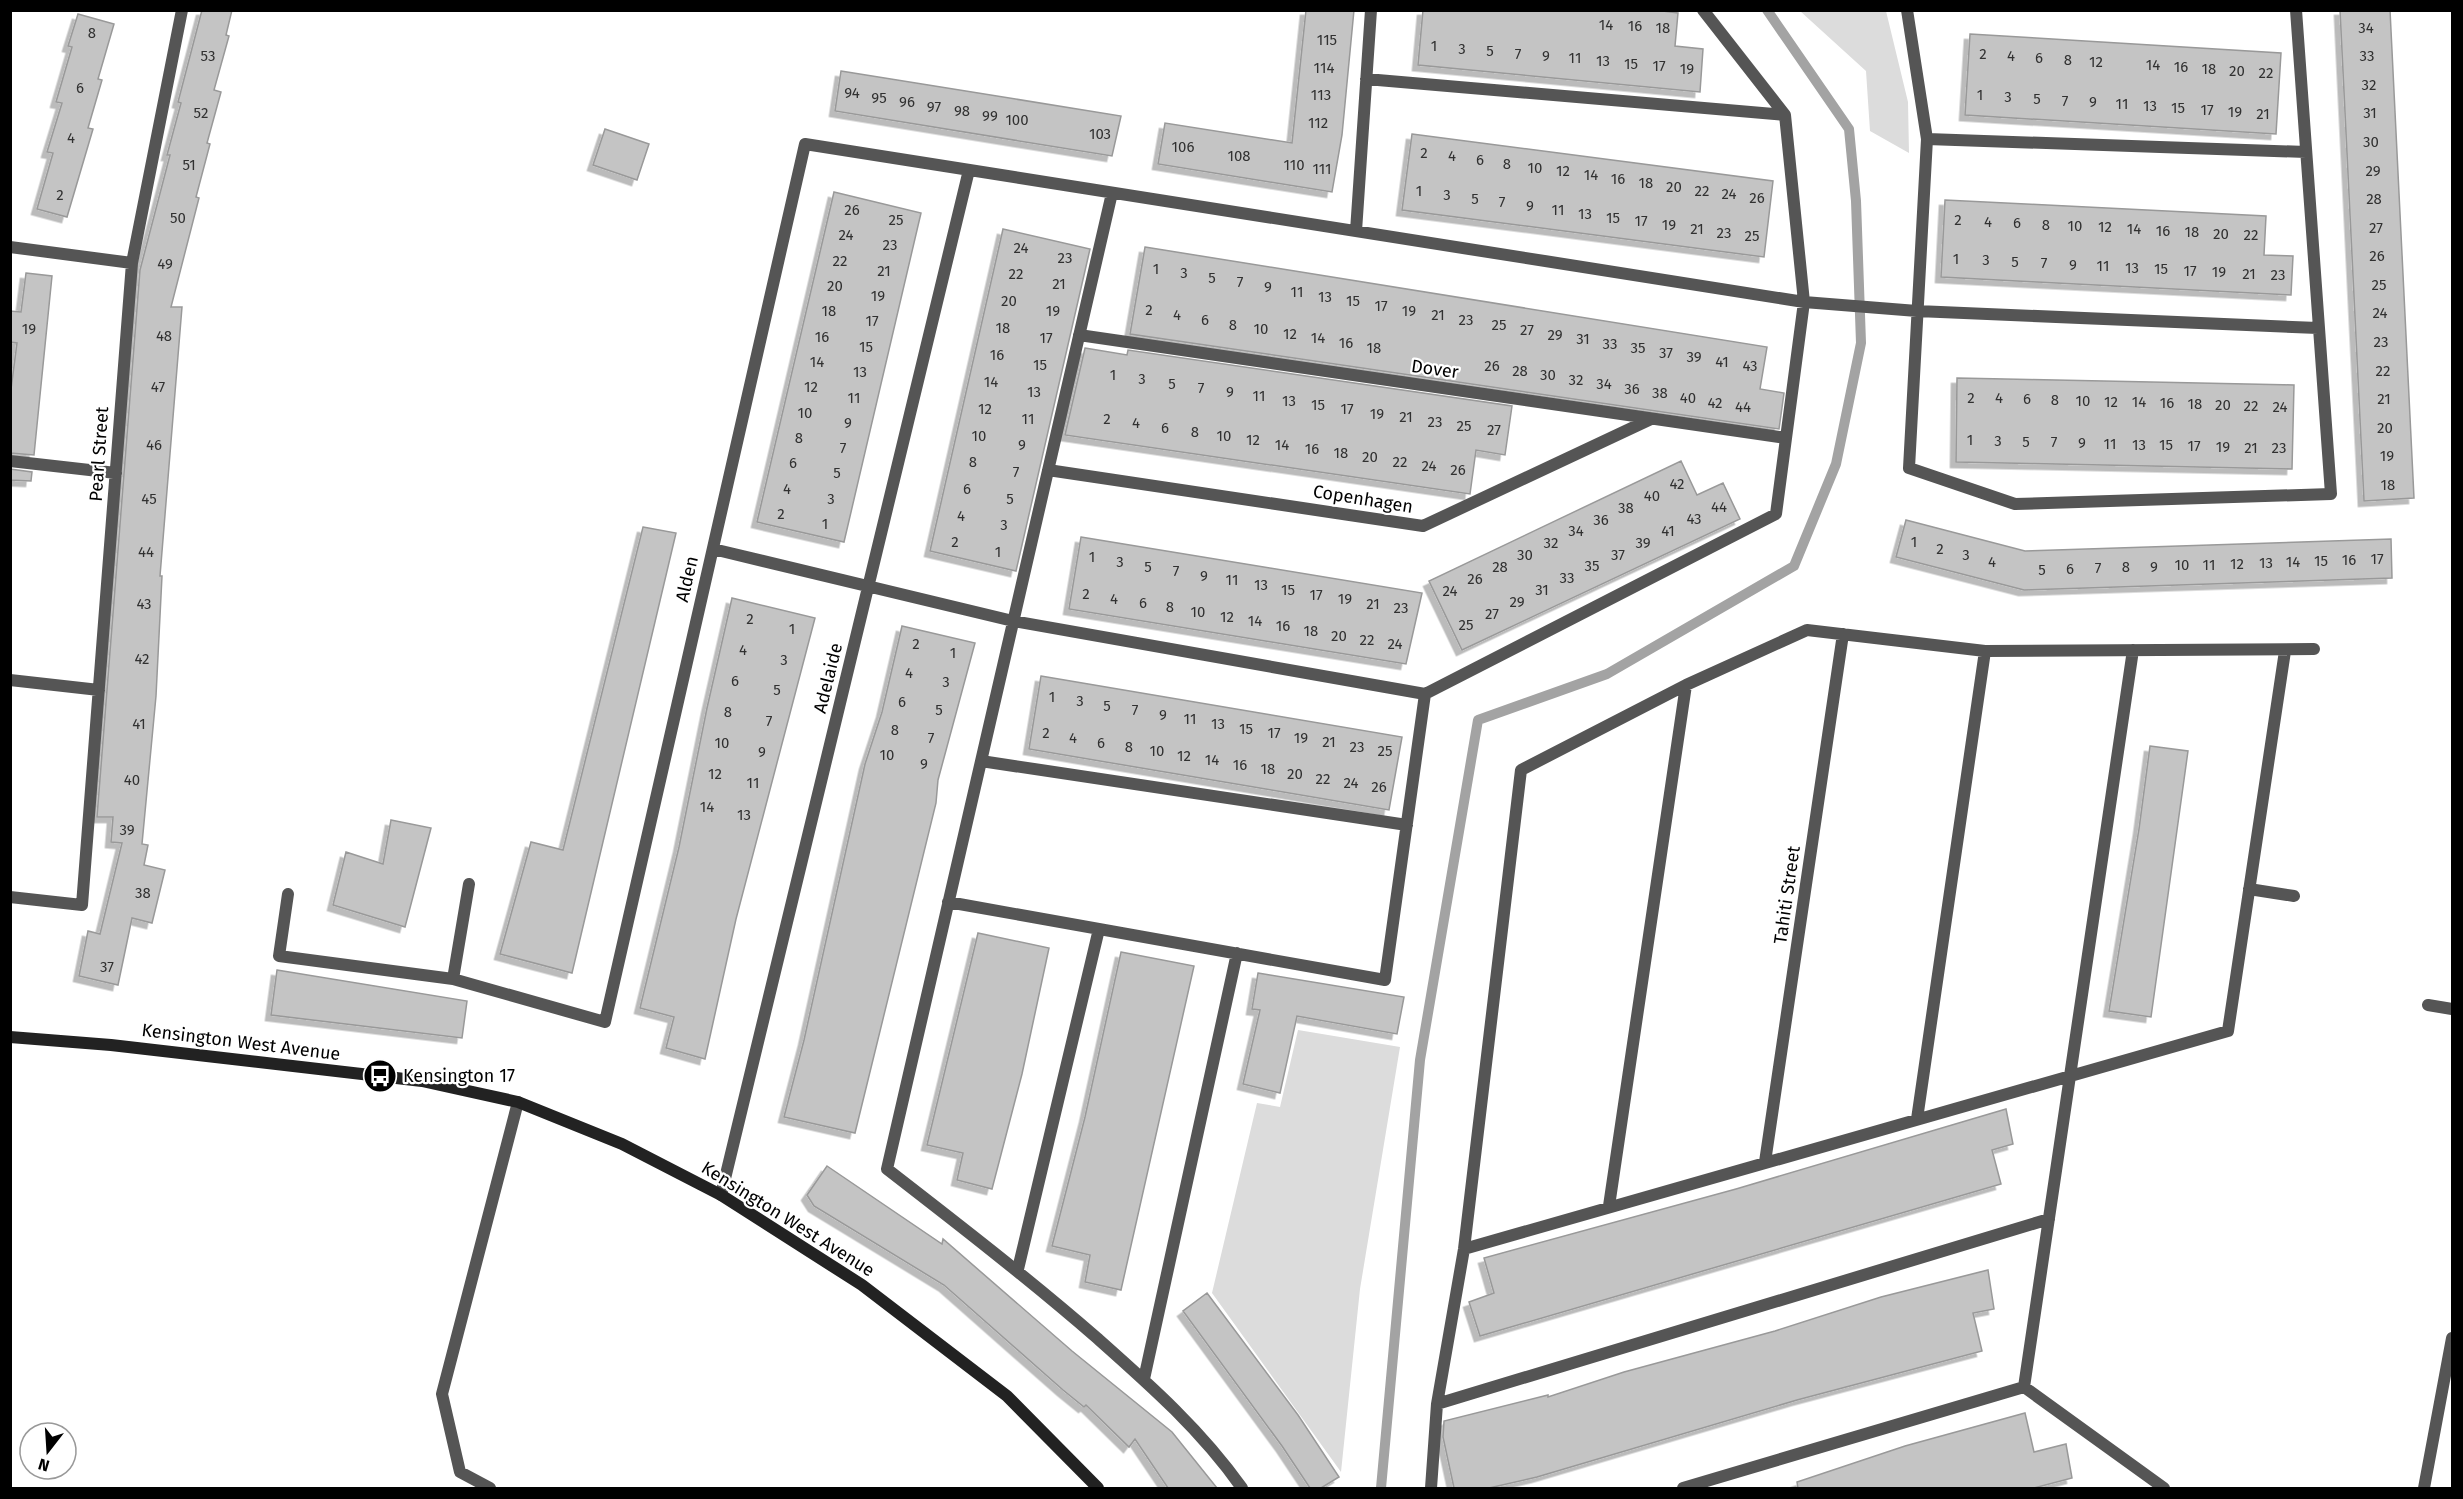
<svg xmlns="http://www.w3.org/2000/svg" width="2463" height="1499" viewBox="0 0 2463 1499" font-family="'Fira Sans',sans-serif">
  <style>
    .green { fill: #dcdcdc }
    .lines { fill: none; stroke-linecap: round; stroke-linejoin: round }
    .stream { stroke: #a3a3a3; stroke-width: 10 }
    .building { fill: #c4c4c4; stroke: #999; stroke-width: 1.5; filter: url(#shadow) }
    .street { stroke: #555; stroke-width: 12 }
    .secondary { stroke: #222; stroke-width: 12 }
    .labels { text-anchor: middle; stroke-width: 4.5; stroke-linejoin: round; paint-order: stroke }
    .number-label { font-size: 15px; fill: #313131 }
    .street-label { font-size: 18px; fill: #000; stroke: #fff }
    .poi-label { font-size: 18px; fill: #000; stroke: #fff; text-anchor: start }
  </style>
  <defs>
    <filter id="shadow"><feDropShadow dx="-5.5" dy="5.5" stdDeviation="0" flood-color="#0004"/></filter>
  </defs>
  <rect width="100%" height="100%" fill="#fff"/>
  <path class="green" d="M1800,11H1886L1908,102L1909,153L1870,131L1866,71Z
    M1298,1030L1400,1047L1360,1289L1341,1472L1212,1293L1257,1103L1280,1107Z"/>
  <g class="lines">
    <path class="stream" d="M1381,1488L1420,1060L1478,720L1607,674L1794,566L1836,464L1861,343L1856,201L1849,129L1767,10"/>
  </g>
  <path class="building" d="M202,10H232L226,35L229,36L214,90L221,92L207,143L210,144L196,197L199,198L171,307H182L160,576H162L156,696L142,844L148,845L144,865L165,870L152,923L132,918L118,985L79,976L88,931L100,934L122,843L111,842L113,817H97L140,270L170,155H167L181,103L178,102Z
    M1306,10H1354L1342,135L1332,192L1158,164L1165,123L1292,143Z
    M1423,10H1655L1678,13L1675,46L1703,49L1700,92L1418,65Z
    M2340,10H2390L2414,498L2364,501Z
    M78,14L114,24L98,79L102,80L88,128L93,129L67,217L37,209L53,153L47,152L62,103L56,102L72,47L68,46Z
    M1970,34L2281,53L2276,134L1965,115Z
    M841,71L1121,116L1112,156L835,111Z
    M605,129L649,144L637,180L593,165Z
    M1412,134L1773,181L1764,257L1402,210Z
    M834,192L921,213L844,542L757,522Z
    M1945,200L2266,216L2264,255L2293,256L2291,295L1941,277Z
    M1003,229L1090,249L1016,571L930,551Z
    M1145,247L1767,347L1760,389L1784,393L1779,429L1130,334Z
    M26,273L52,276L34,455L10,453V397L17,343L10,342V311L21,312Z
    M1085,348L1127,355L1128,350L1512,406L1505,455L1476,450L1470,494L1065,435Z
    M1957,378L2294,385L2292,469L1956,462Z
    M1681,461L1697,495L1723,483L1740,519L1462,650L1429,581Z
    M10,469L32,472L31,481L10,480Z
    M1906,520L2025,551L2391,539L2392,578L2024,590L1896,557Z
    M643,527L676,533L572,973L500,954L531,842L563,850Z
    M1081,537L1422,593L1406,664L1069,609Z
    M732,598L815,618L736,919L705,1059L666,1048L674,1017L640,1008L679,847L707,708Z
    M902,626L975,643L938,780L936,803L855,1133L784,1117L804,1040L865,764L882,712Z
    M1041,676L1402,737L1389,810L1029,749Z
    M2150,746L2188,751L2151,1017L2109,1011L2139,829Z
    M391,820L431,828L405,927L333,905L346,852L383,864Z
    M978,933L1049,948L1022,1074L992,1189L957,1180L963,1153L927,1145Z
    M1121,952L1194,966L1121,1290L1085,1282L1090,1255L1052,1246L1085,1117Z
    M277,970L467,1001L462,1038L271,1015Z
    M1258,973L1404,997L1397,1034L1297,1016L1280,1093L1243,1084L1260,1010L1252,1009Z
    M2006,1109L2013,1144L1992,1150L2001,1184L1480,1336L1469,1302L1494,1293L1484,1258L1736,1189Z
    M827,1166L942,1244L943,1239L1072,1351L1172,1432L1217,1488H1168L1135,1439L1129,1447L1086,1405L1084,1407L1063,1390L944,1285L814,1206L807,1195Z
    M1988,1270L1994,1309L1973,1313L1982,1351L1797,1400L1537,1477L1489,1488H1454L1443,1437L1444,1421L1548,1395V1397L1624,1372L1775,1331L1881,1297Z
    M1207,1293L1298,1415L1339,1477L1321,1488H1310L1282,1446L1183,1311Z
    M2025,1413L2034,1452L2066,1444L2072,1478L2034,1488H1798L1797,1482L1905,1446Z"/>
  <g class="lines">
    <path class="street" d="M1907,10L1927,139L1909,468L2015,504L2331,494L2296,10
      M1366,79L1785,115
      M1927,139L2306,152
      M1112,193L887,1169C958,1224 1029,1279 1097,1338C1150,1385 1201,1430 1242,1488
      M1356,231L1371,10
      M10,247L132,263
      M1079,335L1786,438
      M10,461L116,473
      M1048,470L1423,526L1651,419
      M713,549L1013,621L1425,694L1776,514L1804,302L1785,115L1703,10
      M10,680L99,690
      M981,761L1407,825
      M2249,889L2294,896
      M288,894L279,956L453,979L605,1022L805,144L1804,302L1917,311L2318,328
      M10,897L82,905L132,263L182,10
      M948,902L1385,980L1425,694
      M453,979L469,884
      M2428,1005L2452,1009
      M1917,1119L1985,651
      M1765,1162L1843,634
      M721,1195L969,170
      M1609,1206L1686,685
      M1464,1249L2228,1031L2285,651
      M1018,1269L1099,929
      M1144,1379L1237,953
      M2024,1387L2133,650
      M2024,1387L2164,1488
      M1437,1404L2049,1219
      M490,1488L460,1472L442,1394L518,1102
      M1431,1488L1437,1404L1464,1249L1521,770L1686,685L1807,630L1985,651L2314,649
      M1683,1488L2024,1387
      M2424,1488L2452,1338"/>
    <path class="secondary" d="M10,1037L111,1045L422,1081L518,1102L622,1144L721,1195L862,1285L1007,1396L1098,1488"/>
  </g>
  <defs>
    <g id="bus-disc" transform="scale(1.725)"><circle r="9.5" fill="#000" stroke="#fff"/><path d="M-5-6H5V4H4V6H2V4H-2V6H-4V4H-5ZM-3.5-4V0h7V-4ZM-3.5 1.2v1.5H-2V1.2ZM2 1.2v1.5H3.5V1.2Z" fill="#fff"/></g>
  </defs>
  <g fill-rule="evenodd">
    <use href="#bus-disc" x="380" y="1076"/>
  </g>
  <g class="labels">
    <g class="number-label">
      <text x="1606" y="30">14</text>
      <text x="1635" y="31">16</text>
      <text x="1663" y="33">18</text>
      <text x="2366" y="33">34</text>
      <text x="92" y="38">8</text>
      <text x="1327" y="45">115</text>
      <text x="1434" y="51">1</text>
      <text x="1462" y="54">3</text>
      <text x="1490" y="56">5</text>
      <text x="1518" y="59">7</text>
      <text x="1983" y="59">2</text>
      <text x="208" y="61">53</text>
      <text x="1546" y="61">9</text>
      <text x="2011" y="61">4</text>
      <text x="2367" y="61">33</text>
      <text x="1575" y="63">11</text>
      <text x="2039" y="63">6</text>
      <text x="2068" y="65">8</text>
      <text x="1603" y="66">13</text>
      <text x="2096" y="67">12</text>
      <text x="1631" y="69">15</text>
      <text x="2153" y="70">14</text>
      <text x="1659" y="71">17</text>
      <text x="2181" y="72">16</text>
      <text x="1324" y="73">114</text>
      <text x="1687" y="74">19</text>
      <text x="2209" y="74">18</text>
      <text x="2237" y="76">20</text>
      <text x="2266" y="78">22</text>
      <text x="2369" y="90">32</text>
      <text x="80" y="93">6</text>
      <text x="852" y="98">94</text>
      <text x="1321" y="100">113</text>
      <text x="1980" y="100">1</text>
      <text x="2008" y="102">3</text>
      <text x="879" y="103">95</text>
      <text x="2037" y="104">5</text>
      <text x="2065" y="106">7</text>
      <text x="907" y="107">96</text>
      <text x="2093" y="107">9</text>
      <text x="2122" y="109">11</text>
      <text x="2150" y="111">13</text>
      <text x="934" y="112">97</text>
      <text x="2178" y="113">15</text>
      <text x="2207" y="115">17</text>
      <text x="962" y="116">98</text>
      <text x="2235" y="117">19</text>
      <text x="201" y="118">52</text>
      <text x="2370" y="118">31</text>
      <text x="2263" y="119">21</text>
      <text x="990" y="121">99</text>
      <text x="1017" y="125">100</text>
      <text x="1318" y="128">112</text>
      <text x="1100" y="139">103</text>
      <text x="71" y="143">4</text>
      <text x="2371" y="147">30</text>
      <text x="1183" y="152">106</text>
      <text x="1424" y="158">2</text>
      <text x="1239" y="161">108</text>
      <text x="1452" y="161">4</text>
      <text x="1480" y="165">6</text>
      <text x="1507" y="169">8</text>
      <text x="189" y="170">51</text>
      <text x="1294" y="170">110</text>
      <text x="1535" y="173">10</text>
      <text x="1322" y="174">111</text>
      <text x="1563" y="176">12</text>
      <text x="2373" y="176">29</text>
      <text x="1591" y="180">14</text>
      <text x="1618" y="184">16</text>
      <text x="1646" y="188">18</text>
      <text x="1674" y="192">20</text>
      <text x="1419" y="196">1</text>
      <text x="1702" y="196">22</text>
      <text x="1729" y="199">24</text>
      <text x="60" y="200">2</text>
      <text x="1447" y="200">3</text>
      <text x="1757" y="203">26</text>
      <text x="1475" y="204">5</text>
      <text x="2374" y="204">28</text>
      <text x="1502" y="207">7</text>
      <text x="1530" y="211">9</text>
      <text x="852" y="215">26</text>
      <text x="1558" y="215">11</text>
      <text x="1585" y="219">13</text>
      <text x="178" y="223">50</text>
      <text x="1613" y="223">15</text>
      <text x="896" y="225">25</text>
      <text x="1958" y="225">2</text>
      <text x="1641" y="226">17</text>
      <text x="1988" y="227">4</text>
      <text x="2017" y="228">6</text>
      <text x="1669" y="230">19</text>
      <text x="2046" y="230">8</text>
      <text x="2075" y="231">10</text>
      <text x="2105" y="232">12</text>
      <text x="2376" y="233">27</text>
      <text x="1697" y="234">21</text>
      <text x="2134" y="234">14</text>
      <text x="2163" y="236">16</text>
      <text x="2192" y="237">18</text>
      <text x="1724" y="238">23</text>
      <text x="2221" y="239">20</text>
      <text x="846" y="240">24</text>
      <text x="2251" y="240">22</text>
      <text x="1752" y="241">25</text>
      <text x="890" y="250">23</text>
      <text x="1021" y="253">24</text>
      <text x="2377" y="261">26</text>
      <text x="1065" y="263">23</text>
      <text x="1956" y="264">1</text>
      <text x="1986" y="265">3</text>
      <text x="840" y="266">22</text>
      <text x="2015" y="267">5</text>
      <text x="2044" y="268">7</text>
      <text x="165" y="269">49</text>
      <text x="2073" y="270">9</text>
      <text x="2103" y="271">11</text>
      <text x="2132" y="273">13</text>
      <text x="1156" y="274">1</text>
      <text x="2161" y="274">15</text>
      <text x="884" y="276">21</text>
      <text x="2190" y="276">17</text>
      <text x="2219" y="277">19</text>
      <text x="1184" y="278">3</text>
      <text x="1016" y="279">22</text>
      <text x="2249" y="279">21</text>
      <text x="2278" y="280">23</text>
      <text x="1212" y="283">5</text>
      <text x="1240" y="287">7</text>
      <text x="1059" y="289">21</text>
      <text x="2379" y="290">25</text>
      <text x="835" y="291">20</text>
      <text x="1268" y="292">9</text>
      <text x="1297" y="297">11</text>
      <text x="878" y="301">19</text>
      <text x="1325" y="302">13</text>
      <text x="1009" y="306">20</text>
      <text x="1353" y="306">15</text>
      <text x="1381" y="311">17</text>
      <text x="1149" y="315">2</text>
      <text x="829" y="316">18</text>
      <text x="1053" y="316">19</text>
      <text x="1409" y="316">19</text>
      <text x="2380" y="318">24</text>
      <text x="1177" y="320">4</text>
      <text x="1438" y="320">21</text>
      <text x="1205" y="325">6</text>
      <text x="1466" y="325">23</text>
      <text x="872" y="326">17</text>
      <text x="1233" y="330">8</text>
      <text x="1499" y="330">25</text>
      <text x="1003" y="333">18</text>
      <text x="29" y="334">19</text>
      <text x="1261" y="334">10</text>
      <text x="1527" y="335">27</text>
      <text x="1290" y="339">12</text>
      <text x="1555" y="340">29</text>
      <text x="164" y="341">48</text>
      <text x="822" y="342">16</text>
      <text x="1046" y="343">17</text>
      <text x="1318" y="343">14</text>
      <text x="1583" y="344">31</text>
      <text x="2381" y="347">23</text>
      <text x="1346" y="348">16</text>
      <text x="1610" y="349">33</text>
      <text x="866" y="352">15</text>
      <text x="1374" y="353">18</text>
      <text x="1638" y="353">35</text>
      <text x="1666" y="358">37</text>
      <text x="997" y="360">16</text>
      <text x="1694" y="362">39</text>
      <text x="817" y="367">14</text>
      <text x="1722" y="367">41</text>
      <text x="1040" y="370">15</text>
      <text x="1492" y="371">26</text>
      <text x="1750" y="371">43</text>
      <text x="1520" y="376">28</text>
      <text x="2383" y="376">22</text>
      <text x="860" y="377">13</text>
      <text x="1113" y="380">1</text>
      <text x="1548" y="380">30</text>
      <text x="1142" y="384">3</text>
      <text x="1576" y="385">32</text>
      <text x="991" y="387">14</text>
      <text x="1172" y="389">5</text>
      <text x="1604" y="389">34</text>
      <text x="158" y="392">47</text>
      <text x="811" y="392">12</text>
      <text x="1201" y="393">7</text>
      <text x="1632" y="394">36</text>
      <text x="1034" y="397">13</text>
      <text x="1230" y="397">9</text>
      <text x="1660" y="398">38</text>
      <text x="1259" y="401">11</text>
      <text x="854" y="403">11</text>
      <text x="1688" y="403">40</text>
      <text x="1971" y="403">2</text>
      <text x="1999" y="403">4</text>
      <text x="2027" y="404">6</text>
      <text x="2384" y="404">21</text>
      <text x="2055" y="405">8</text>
      <text x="1289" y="406">13</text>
      <text x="2083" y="406">10</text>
      <text x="2111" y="407">12</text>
      <text x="2139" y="407">14</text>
      <text x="1715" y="408">42</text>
      <text x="2167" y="408">16</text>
      <text x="2195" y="409">18</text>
      <text x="1318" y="410">15</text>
      <text x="2223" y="410">20</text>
      <text x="2251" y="411">22</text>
      <text x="1743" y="412">44</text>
      <text x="2280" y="412">24</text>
      <text x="985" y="414">12</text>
      <text x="1347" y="414">17</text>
      <text x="805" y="418">10</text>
      <text x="1377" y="419">19</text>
      <text x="1406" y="422">21</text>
      <text x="1028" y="424">11</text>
      <text x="1107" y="424">2</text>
      <text x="1435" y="427">23</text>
      <text x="848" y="428">9</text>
      <text x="1136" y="428">4</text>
      <text x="1464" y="431">25</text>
      <text x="1165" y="433">6</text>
      <text x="2385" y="433">20</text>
      <text x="1494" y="435">27</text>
      <text x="1195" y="437">8</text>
      <text x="979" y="441">10</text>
      <text x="1224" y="441">10</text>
      <text x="799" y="443">8</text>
      <text x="1253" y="445">12</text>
      <text x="1970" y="445">1</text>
      <text x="1998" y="446">3</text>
      <text x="2026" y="447">5</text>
      <text x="2054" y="447">7</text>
      <text x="2082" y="448">9</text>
      <text x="2110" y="449">11</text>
      <text x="154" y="450">46</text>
      <text x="1022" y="450">9</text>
      <text x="1282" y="450">14</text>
      <text x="2139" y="450">13</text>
      <text x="2166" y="450">15</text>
      <text x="2194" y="451">17</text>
      <text x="2223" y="452">19</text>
      <text x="843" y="453">7</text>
      <text x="2251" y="453">21</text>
      <text x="2279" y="453">23</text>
      <text x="1312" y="454">16</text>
      <text x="1341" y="458">18</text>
      <text x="2387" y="461">19</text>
      <text x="1370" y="462">20</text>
      <text x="973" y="467">8</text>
      <text x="1400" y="467">22</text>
      <text x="793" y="468">6</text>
      <text x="1429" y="471">24</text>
      <text x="1458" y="475">26</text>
      <text x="1016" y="477">7</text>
      <text x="837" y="478">5</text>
      <text x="1677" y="489">42</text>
      <text x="2388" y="490">18</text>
      <text x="787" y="494">4</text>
      <text x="967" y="494">6</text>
      <text x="1652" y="501">40</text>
      <text x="149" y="504">45</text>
      <text x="831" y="504">3</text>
      <text x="1010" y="504">5</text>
      <text x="1719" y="512">44</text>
      <text x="1626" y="513">38</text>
      <text x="781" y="519">2</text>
      <text x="961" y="521">4</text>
      <text x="1694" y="524">43</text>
      <text x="1601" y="525">36</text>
      <text x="825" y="529">1</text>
      <text x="1004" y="530">3</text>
      <text x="1576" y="536">34</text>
      <text x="1668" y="536">41</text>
      <text x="955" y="547">2</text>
      <text x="1914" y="547">1</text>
      <text x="1551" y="548">32</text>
      <text x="1643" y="548">39</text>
      <text x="1940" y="554">2</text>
      <text x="146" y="557">44</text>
      <text x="998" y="557">1</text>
      <text x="1525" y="560">30</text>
      <text x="1618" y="560">37</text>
      <text x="1966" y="560">3</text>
      <text x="1092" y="562">1</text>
      <text x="2377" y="564">17</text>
      <text x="2349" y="565">16</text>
      <text x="2321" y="566">15</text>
      <text x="1120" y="567">3</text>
      <text x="1992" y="567">4</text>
      <text x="2293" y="567">14</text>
      <text x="2266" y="568">13</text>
      <text x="2237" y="569">12</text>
      <text x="2182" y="570">10</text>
      <text x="2209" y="570">11</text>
      <text x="1592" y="571">35</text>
      <text x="1148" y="572">5</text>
      <text x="1500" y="572">28</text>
      <text x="2126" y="572">8</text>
      <text x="2154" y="572">9</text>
      <text x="2098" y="573">7</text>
      <text x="2070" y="574">6</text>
      <text x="2042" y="575">5</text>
      <text x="1176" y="576">7</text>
      <text x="1204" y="581">9</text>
      <text x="1567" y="583">33</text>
      <text x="1475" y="584">26</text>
      <text x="1232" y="585">11</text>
      <text x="1261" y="590">13</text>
      <text x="1288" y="595">15</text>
      <text x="1542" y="595">31</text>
      <text x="1450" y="596">24</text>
      <text x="1086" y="599">2</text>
      <text x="1316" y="600">17</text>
      <text x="1114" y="604">4</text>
      <text x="1345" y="604">19</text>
      <text x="1517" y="607">29</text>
      <text x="1143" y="608">6</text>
      <text x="144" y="609">43</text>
      <text x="1373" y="609">21</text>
      <text x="1170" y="612">8</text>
      <text x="1401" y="613">23</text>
      <text x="1198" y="617">10</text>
      <text x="1492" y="619">27</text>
      <text x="1227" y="622">12</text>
      <text x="750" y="624">2</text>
      <text x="1255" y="626">14</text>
      <text x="1466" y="630">25</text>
      <text x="1283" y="631">16</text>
      <text x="792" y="634">1</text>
      <text x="1311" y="636">18</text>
      <text x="1339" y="641">20</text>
      <text x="1367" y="645">22</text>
      <text x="916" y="649">2</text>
      <text x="1395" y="649">24</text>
      <text x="743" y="655">4</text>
      <text x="953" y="658">1</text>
      <text x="142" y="664">42</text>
      <text x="784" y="665">3</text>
      <text x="909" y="678">4</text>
      <text x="735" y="686">6</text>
      <text x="946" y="687">3</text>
      <text x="777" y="695">5</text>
      <text x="1052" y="702">1</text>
      <text x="1080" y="706">3</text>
      <text x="902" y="707">6</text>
      <text x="1107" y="711">5</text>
      <text x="939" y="715">5</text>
      <text x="1135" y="715">7</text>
      <text x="728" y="717">8</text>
      <text x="1163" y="720">9</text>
      <text x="1190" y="724">11</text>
      <text x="769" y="726">7</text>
      <text x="139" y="729">41</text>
      <text x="1218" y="729">13</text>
      <text x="1246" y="734">15</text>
      <text x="895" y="735">8</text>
      <text x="1046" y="738">2</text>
      <text x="1274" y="738">17</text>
      <text x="931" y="743">7</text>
      <text x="1073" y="743">4</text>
      <text x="1301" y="743">19</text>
      <text x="1329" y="747">21</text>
      <text x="722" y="748">10</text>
      <text x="1101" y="748">6</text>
      <text x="1129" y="752">8</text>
      <text x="1357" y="752">23</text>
      <text x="1157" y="756">10</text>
      <text x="1385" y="756">25</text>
      <text x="762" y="757">9</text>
      <text x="887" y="760">10</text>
      <text x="1184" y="761">12</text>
      <text x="1212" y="765">14</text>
      <text x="924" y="769">9</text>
      <text x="1240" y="770">16</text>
      <text x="1268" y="774">18</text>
      <text x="715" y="779">12</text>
      <text x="1295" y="779">20</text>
      <text x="1323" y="784">22</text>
      <text x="132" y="785">40</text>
      <text x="753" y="788">11</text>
      <text x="1351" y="788">24</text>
      <text x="1379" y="792">26</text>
      <text x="707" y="812">14</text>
      <text x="744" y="820">13</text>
      <text x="127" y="835">39</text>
      <text x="143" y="898">38</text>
      <text x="107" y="972">37</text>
    </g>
    <g class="street-label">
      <text transform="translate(1435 369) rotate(8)" y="6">Dover</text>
      <text transform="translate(99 454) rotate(-86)" y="6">Pearl Street</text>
      <text transform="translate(1363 499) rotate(9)" y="6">Copenhagen</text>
      <text transform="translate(687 579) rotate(-77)" y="6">Alden</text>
      <text transform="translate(828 678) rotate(-76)" y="6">Adelaide</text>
      <text transform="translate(1787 895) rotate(-82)" y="6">Tahiti Street</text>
      <text transform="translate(241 1042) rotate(7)" y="6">Kensington West Avenue</text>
      <text transform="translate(788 1219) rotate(32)" y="6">Kensington West Avenue</text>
    </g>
    <g class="poi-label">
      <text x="403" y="1082">Kensington 17</text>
    </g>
  </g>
  <rect width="2463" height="1499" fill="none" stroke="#000000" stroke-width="24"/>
  <g transform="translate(48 1451) rotate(197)"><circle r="28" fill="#ffffff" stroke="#999999" stroke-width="1.5"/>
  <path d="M0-4.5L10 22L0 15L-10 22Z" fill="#000000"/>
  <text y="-9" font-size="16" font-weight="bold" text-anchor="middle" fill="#000000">N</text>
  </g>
</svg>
